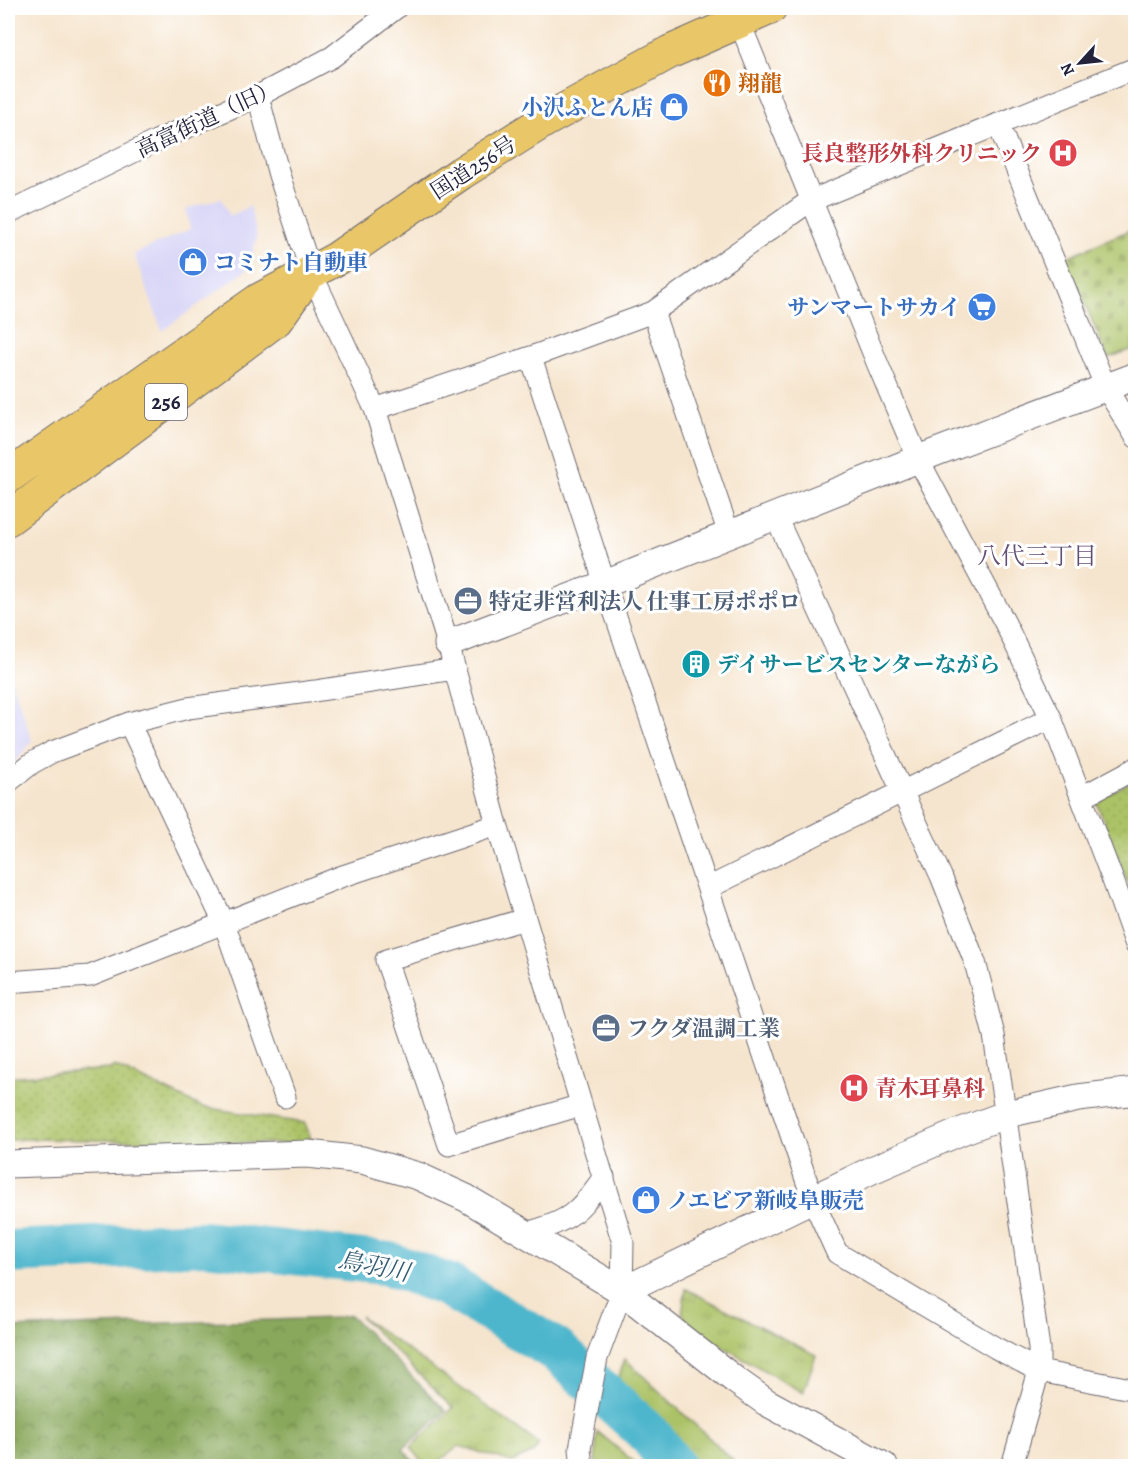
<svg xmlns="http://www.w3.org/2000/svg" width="1143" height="1474" viewBox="0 0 1143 1474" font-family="Alegreya,'Noto Serif JP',serif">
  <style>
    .built { fill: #d9d7f7 }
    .grass { fill: url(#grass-tufts); stroke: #677250; stroke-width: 1.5 }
    .forest { fill: url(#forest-crowns); stroke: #56654b; stroke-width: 1.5 }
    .cemetery { fill: url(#cemetery-stones); stroke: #677250; stroke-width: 1.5 }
    .park { fill: url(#park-dots); stroke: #677250; stroke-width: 1.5 }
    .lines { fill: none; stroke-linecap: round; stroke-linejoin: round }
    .river { stroke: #4eb6cc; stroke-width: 44 }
    .minor-casing { stroke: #6c666e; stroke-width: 23 }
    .tertiary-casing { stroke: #6c666e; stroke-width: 29 }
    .trunk-casing { stroke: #6c666e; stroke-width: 35 }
    .minor { stroke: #fff; stroke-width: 21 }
    .tertiary { stroke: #fff; stroke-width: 27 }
    .trunk { stroke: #e9c769; stroke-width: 33 }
    .labels { text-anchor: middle; stroke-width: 6; stroke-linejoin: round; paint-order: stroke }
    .shield { fill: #fff; stroke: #646476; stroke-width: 1.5 }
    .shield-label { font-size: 21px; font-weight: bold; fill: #22223b }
    .food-label { font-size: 22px; font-weight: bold; fill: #c56008; stroke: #fff; text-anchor: start }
    .shop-label { font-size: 22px; font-weight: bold; fill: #366cbe; stroke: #fff; text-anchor: end }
    .street-label { font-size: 22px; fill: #22223b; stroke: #fff }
    .health-label { font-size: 22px; font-weight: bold; fill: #be3a42; stroke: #fff; text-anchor: end }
    .service-label { font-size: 22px; font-weight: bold; fill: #4e5e75; stroke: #fff; text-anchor: start }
    .culture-label { font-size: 22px; font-weight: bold; fill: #0d838f; stroke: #fff; text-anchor: start }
    .neighbourhood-label { font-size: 24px; fill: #624f76; stroke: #fff }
    .water-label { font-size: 24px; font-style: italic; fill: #345d75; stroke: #fff }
  </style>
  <defs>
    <pattern id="grass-tufts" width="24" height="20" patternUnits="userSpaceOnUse" patternTransform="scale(1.5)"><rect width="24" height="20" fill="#acc266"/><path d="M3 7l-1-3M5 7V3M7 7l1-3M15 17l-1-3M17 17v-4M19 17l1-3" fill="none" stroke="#94a659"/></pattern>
    <pattern id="forest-crowns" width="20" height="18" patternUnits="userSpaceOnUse" patternTransform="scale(1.5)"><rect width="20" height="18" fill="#89a85b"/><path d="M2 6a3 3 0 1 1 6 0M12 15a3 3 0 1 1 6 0" fill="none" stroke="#70884c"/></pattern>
    <pattern id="cemetery-stones" width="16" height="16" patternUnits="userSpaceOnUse" patternTransform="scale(1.5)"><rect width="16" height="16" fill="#acc266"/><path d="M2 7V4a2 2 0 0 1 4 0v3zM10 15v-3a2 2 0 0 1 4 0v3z" fill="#94a659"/></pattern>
    <pattern id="park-dots" width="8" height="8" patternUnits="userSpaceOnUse" patternTransform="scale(1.5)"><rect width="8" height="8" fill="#acc266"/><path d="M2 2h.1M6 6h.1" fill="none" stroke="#94a659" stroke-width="1.8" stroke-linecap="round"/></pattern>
  </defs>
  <rect width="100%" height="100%" fill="#fff"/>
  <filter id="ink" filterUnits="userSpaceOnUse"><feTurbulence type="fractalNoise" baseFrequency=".0167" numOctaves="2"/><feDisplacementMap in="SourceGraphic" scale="12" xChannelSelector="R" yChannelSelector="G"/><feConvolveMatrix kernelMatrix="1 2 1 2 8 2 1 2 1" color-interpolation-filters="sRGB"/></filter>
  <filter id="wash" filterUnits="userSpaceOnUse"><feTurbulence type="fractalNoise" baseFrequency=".008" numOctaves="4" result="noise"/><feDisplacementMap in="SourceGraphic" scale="24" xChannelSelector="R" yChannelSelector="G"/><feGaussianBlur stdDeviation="1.35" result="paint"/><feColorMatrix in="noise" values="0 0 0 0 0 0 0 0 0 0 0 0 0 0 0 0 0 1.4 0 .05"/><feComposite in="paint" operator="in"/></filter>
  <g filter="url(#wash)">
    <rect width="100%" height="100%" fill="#f6e5ce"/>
    <path class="built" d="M221,198L230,216L250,206L257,237L248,269L162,331L134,254L190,229L186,209Z
      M8,670L32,741L8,771Z"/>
    <path class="grass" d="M686,1289L816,1355L803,1393L691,1328L682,1313Z
      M360,1316L539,1444L534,1452L512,1462L459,1446L433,1466H425L411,1447L453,1408Z
      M625,1359L739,1466H684L616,1385Z
      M597,1431L639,1466H595Z"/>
    <path class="forest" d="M350,1315L446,1411L403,1449L418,1466H8V1328L334,1318Z"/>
    <path class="cemetery" d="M1135,228V348L1108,358L1065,258Z"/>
    <path class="park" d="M1135,779V902L1096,801Z
      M114,1066L202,1107L305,1123L313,1144L31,1139L8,1140V1077L110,1069Z"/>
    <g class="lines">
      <path class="river" d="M8,1252L204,1243L390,1264L447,1285L556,1350L650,1435L673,1466"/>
    </g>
  </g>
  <g filter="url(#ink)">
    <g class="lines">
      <g class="minor-casing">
        <path id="minor" d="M739,21L878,365L918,459L1005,623L1051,718L1114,883L1136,945
          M258,96L279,175L311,272L375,409L448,644L497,825L623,1243L622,1291L597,1358L580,1449L582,1466
          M998,124L1106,388L1136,437
          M8,213L156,141L258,96L332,57L396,8
          M653,312L729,534
          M531,357L605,584L813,1200L837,1253L996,1348L1039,1371L1136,1390
          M375,409L531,357L653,312L810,201L1136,68
          M775,515L941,876L975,962L994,1035L1039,1348V1371L1012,1466
          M129,723L188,708L315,691L455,669
          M8,782L32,763L52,752L129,723L224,923L285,1097
          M1082,797L1136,768
          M708,888L1051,718
          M525,919L386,960L449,1145L581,1105
          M8,982L90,976L340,877L497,825
          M526,1233C570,1221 577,1214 604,1177"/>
      </g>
      <g class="tertiary-casing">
        <path id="tertiary" d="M448,644L605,584L918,459L1136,376
          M8,1164L308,1154L362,1160L418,1176L466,1198L622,1291L735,1380L766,1402L884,1466
          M622,1291L872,1170L962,1131L1007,1114L1078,1098L1136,1091"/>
      </g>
      <g class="trunk-casing">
        <path id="trunk" d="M8,477L259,300L336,259L461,173L544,121L670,52L770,8
          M8,519L276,320L308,275"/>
      </g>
      <use href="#minor" class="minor"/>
      <use href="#tertiary" class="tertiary"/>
      <use href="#trunk" class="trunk"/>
    </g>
  </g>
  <defs>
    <g id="restaurant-disc" transform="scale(1.5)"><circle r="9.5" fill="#e8710a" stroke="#fff"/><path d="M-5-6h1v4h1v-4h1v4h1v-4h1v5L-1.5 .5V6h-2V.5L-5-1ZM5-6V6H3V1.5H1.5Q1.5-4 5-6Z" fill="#fff"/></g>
    <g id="shop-disc" transform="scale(1.5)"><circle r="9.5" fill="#3f7fe0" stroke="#fff"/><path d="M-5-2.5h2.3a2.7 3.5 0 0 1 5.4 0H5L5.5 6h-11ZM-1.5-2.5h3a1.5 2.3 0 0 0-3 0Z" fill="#fff"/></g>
    <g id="hospital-disc" transform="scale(1.5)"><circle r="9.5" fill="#e0444e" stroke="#fff"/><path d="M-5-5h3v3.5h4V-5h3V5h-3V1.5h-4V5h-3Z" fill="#fff"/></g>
    <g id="supermarket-disc" transform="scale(1.5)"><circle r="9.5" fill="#3f7fe0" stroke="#fff"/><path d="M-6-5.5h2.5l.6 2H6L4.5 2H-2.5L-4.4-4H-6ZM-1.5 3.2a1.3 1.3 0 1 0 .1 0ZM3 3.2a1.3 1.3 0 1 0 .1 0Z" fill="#fff"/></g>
    <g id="office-disc" transform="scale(1.5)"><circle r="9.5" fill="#5c6f8a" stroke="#fff"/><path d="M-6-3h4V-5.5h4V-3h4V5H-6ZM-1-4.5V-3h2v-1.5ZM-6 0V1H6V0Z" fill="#fff"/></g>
    <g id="building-disc" transform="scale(1.5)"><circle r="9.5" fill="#0f9aa8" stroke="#fff"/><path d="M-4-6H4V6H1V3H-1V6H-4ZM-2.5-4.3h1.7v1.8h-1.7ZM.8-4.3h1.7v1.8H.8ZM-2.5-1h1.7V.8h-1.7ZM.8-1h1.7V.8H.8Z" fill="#fff"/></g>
  </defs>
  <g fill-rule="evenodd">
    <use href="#restaurant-disc" x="717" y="83"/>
    <use href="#shop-disc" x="674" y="107"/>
    <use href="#hospital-disc" x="1063" y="153"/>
    <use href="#shop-disc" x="193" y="262"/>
    <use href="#supermarket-disc" x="982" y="307"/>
    <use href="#office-disc" x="468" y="601"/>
    <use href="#building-disc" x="696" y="664"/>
    <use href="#office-disc" x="606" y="1028"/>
    <use href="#hospital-disc" x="854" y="1088"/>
    <use href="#shop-disc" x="646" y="1200"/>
  </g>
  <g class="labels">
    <rect class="shield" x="145" y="384" width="42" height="36" rx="4.5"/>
    <g class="shield-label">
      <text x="166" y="409">256</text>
    </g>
    <g class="food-label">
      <text x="738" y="91">翔龍</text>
    </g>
    <g class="shop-label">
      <text x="653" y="115">小沢ふとん店</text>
      <text x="214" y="270" text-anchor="start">コミナト自動車</text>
      <text x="961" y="315">サンマートサカイ</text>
      <text x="667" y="1208" text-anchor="start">ノエビア新岐阜販売</text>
    </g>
    <g class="street-label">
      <text transform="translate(207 118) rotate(-25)" y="8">高富街道（旧）</text>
      <text transform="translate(473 167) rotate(-33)" y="8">国道256号</text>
    </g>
    <g class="health-label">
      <text x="1042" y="161">長良整形外科クリニック</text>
      <text x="875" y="1096" text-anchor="start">青木耳鼻科</text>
    </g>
    <g class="service-label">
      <text x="489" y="609">特定非営利法人 仕事工房ポポロ</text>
      <text x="627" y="1036">フクダ温調工業</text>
    </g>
    <g class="culture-label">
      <text x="717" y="672">デイサービスセンターながら</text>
    </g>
    <g class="neighbourhood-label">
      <text x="1037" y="564">八代三丁目</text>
    </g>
    <g class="water-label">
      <text transform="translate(374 1266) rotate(11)" y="8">鳥羽川</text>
    </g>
  </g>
  <rect width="1143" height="1474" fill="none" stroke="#fff" stroke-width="30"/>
  <g transform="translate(1080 63) rotate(243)" stroke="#ffffff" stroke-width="4.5" paint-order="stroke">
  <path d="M0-4.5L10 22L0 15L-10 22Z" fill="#22223b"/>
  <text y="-9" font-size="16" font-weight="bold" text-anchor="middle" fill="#22223b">N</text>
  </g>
</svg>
